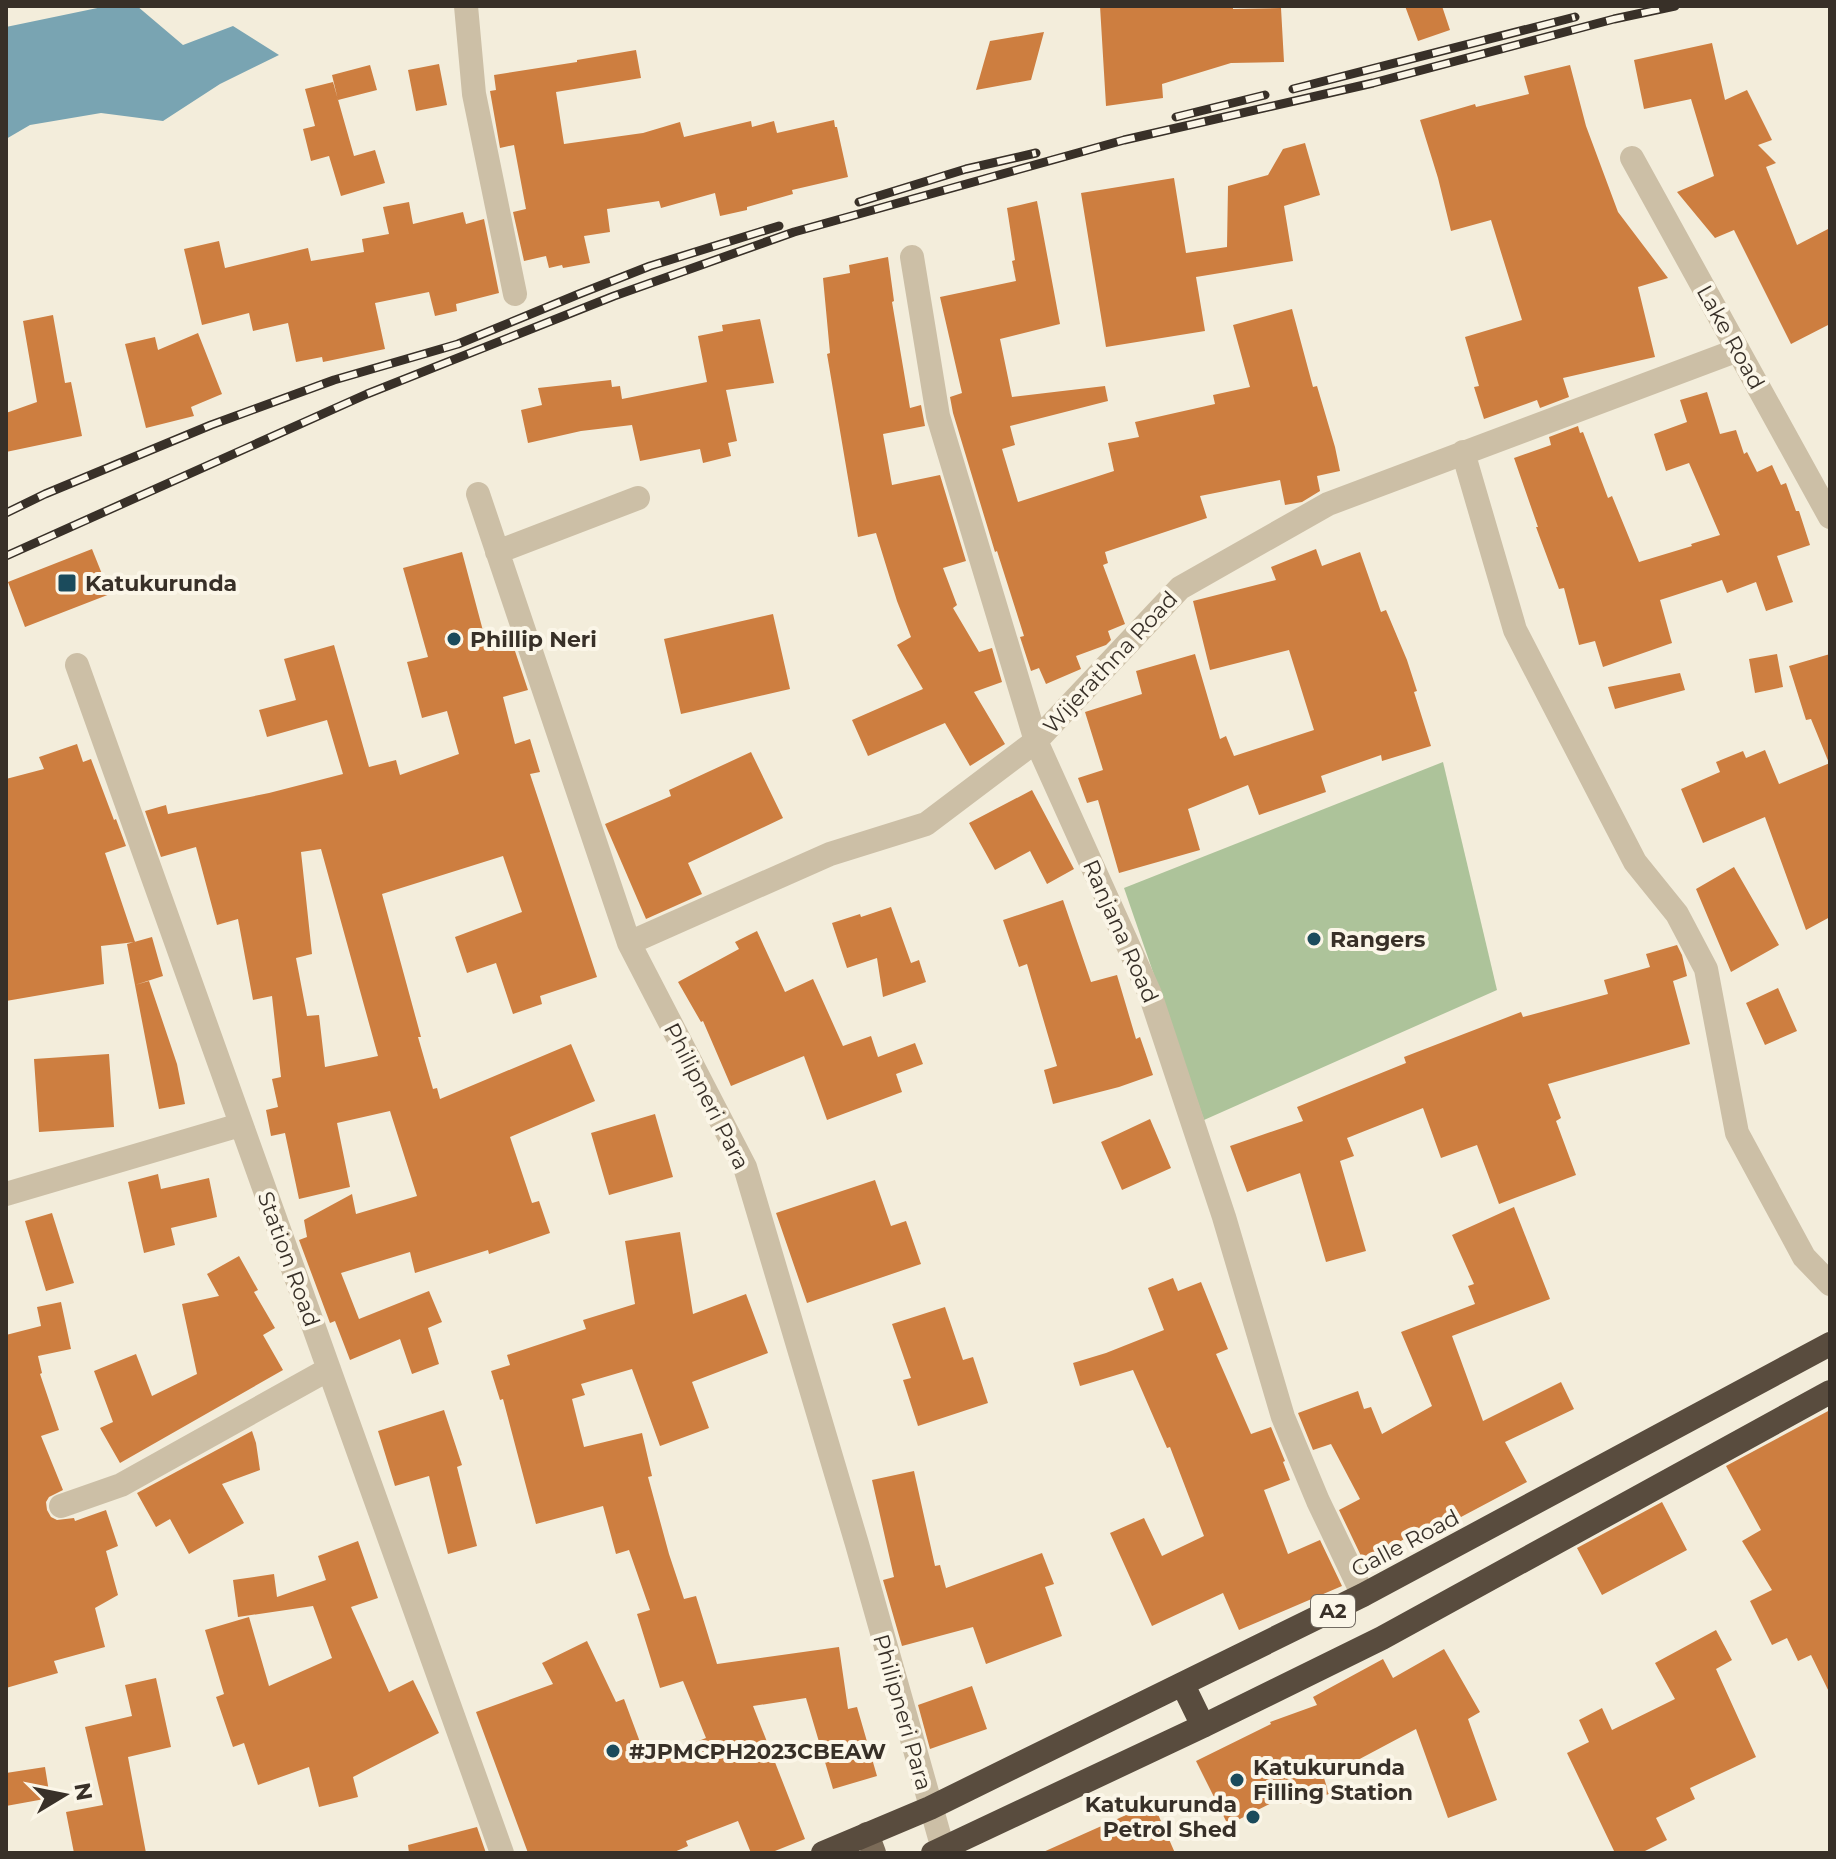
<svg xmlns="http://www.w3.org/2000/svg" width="1836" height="1859" viewBox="0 0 1836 1859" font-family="Montserrat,sans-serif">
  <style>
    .green { fill: #adc39a }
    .water { fill: #79a4b2 }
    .building { fill: #cd7e40; fill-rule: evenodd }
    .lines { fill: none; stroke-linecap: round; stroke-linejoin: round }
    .street { stroke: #ccbfa6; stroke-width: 24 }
    .primary { stroke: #7b6b58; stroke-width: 24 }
    .highway { stroke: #594c3e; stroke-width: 24 }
    .rail-casing { stroke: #383028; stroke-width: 9 }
    .rail { stroke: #fbf6e8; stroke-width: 6; stroke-dasharray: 18; stroke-linecap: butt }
    .poi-dot { fill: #1b4b5c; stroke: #fbf6e8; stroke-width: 3 }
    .labels { text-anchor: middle; stroke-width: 8; stroke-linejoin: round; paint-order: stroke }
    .shield { fill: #fbf6e8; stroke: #726b62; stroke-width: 2 }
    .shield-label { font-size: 20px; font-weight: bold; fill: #383028 }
    .street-label { font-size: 22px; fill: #383028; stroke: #fbf6e8 }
    .poi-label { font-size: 22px; font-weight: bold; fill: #383028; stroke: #fbf6e8; text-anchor: start }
  </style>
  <rect width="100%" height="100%" fill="#f3eddb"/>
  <path class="green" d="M1443,762L1497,990L1204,1120L1124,888Z"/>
  <path class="water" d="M107,6H137L183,45L233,26L279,55L220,84L163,121L101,113L30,125L6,139V27Z"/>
  <path class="building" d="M1100,6H1233V9L1281,8L1284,62L1231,63L1162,84L1163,98L1106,106Z
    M1405,6H1442L1450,30L1418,41Z
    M1044,32L1031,80L976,90L990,41Z
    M1712,43L1725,100L1747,90L1772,140L1758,145L1776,163L1766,167L1797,245L1830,228V324L1791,344L1734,230L1715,238L1677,192L1714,176L1691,99L1644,109L1634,60Z
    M636,50L641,78L556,92L564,144L643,133L680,122L684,137L751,121L752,127L774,121L777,133L834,120L835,127H837L848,177L792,190L793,194L747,207V210L720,216L715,193L661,208L659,201L607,209L610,232L584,236L590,263L563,268L562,265L549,268L546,256L524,261L513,212L526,209L514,145L500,148L490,91L496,90L494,75L577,62V60Z
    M439,64L447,105L416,111L408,70Z
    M370,65L377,90L338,100L332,75Z
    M1570,65L1586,126L1618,212L1668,278L1638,287L1655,357L1563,378L1569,397L1540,408L1537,400L1484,419L1474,387L1479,386L1465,337L1522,320L1491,220L1451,231L1438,178L1420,120L1475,104L1476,107L1529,94L1524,76Z
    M333,82L354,156L375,150L385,183L341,196L329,156L311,161L303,129L315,126L305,89Z
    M1305,143L1320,195L1284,206L1293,261L1196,277L1205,331L1106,347L1081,193L1174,178L1186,253L1227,247L1228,186L1268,175L1283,149Z
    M1037,201L1060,324L1000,339L1012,397L1105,386L1108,401L1010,426L1015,445L1002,449L1018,502L1114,471L1108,443L1139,437L1135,422L1215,404L1213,395L1250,387L1233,325L1292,309L1313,387L1317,386L1335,447L1340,471L1317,476L1320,491L1302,502L1285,505L1280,480L1200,496L1207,518L1105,552L1108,563L1103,565L1125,624L1108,631L1111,640L1106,645L1076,656L1081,669L1046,684L1039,668L1031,671L1020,637L1024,636L997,551L995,552L953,413L950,397L962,393L940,297L1016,281L1012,261L1015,260L1007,208Z
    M409,202L413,224L463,212L466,224L484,219L499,293L456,304L457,311L435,316L429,292L375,303L385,349L323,362L322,357L296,362L288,323L253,331L249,313L202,325L184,249L219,241L225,268L308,248L311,261L364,252L362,239L389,234L383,207Z
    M888,257L894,301L892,302L910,408L921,405L925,426L883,434L892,485L940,475L966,561L943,568L957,605L953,608L979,652L992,648L1002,682L974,692L1005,744L970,766L945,723L868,756L852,720L923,689L897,645L911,637L897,601L876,533L858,537L827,354L830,353L823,278L850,273L849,265Z
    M53,315L65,383L71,382L82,436L6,452V413L37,402L23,321Z
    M760,319L774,383L726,390L737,441L728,443L731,456L703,463L700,449L640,461L632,425L581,431L528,443L521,410L542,405L538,388L611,380L612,387L620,386L622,399L707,382L698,336L723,331L722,325Z
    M198,333L222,394L191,407L194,416L146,428L125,344L155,337L158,350Z
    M1707,392L1720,434L1736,430L1744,454L1747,452L1757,472L1772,465L1781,485L1786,483L1796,511H1799L1810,545L1777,556L1793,602L1766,611L1756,582L1727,593L1722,580L1660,600L1672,643L1603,667L1595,641L1579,645L1564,588L1559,589L1536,527H1538L1514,458L1551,445L1549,437L1578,426L1580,433L1583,432L1608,498L1612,496L1639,562L1692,546L1691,544L1720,535L1689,463L1666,471L1654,434L1687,422L1680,400Z
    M92,549L110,594L25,627L8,582Z
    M1316,549L1322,566L1360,552L1381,612L1386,610L1407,660L1417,691L1414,692L1431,746L1382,761L1381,755L1321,776L1326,792L1259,815L1248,785L1188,809L1200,850L1119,873L1098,800L1087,803L1078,778L1103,770L1085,712L1142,694L1136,671L1195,654L1220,739L1226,736L1234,756L1314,730L1289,650L1210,670L1193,601L1276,580L1271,567Z
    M462,552L486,642L510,636L528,690L503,697L515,744L530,739L540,772L530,774L597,977L540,996L542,1004L513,1014L496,963L467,973L455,937L522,912L503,856L382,894L421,1037H418L433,1089L437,1088L440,1099L571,1044L595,1101L510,1137L532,1203L539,1201L550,1233L489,1254L488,1250L415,1273L410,1252L341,1273L359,1319L429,1291L442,1322L428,1328L439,1364L412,1374L400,1339L350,1360L335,1321L330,1323L299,1240L307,1237L304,1220L352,1194L356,1214L417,1196L390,1111L337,1123L350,1187L299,1199L285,1133L271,1136L266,1110L278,1107L272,1079L281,1077L272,996L253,1000L238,919L217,925L196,847L161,857L145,811L166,805L168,814L269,793L343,774L327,720L267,737L259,710L296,700L284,659L334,645L369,767L396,760L400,775L459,754L447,711L422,718L407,662L428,657L403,568ZM321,849L378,1056L325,1067L319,1015L307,1016L296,958L312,954L301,852Z
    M773,614L790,689L681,714L664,639Z
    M1777,654L1783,687L1755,693L1749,659Z
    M1830,654V763H1829L1811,719L1806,720L1789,666Z
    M1680,673L1685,690L1615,709L1608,687Z
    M77,744L83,762L91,759L114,820L116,819L126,846L105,853L135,942L101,946L104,984L6,1001V779L44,769L39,757Z
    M1765,750L1779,784L1830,763V917L1806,930L1765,817L1703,843L1681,789L1720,772L1716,762L1743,751L1746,758Z
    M751,752L783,818L688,863L702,894L646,919L605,824L671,796L669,790Z
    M1032,790L1074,869L1047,884L1030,851L995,870L969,823Z
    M1734,867L1779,945L1731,972L1696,889Z
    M1063,900L1091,982L1117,975L1136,1039L1140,1037L1153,1075L1119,1087L1053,1104L1044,1070L1057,1066L1027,964L1019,967L1003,920Z
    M891,907L911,963L919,960L926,982L883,997L877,958L847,968L832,923L860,914L861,917Z
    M757,931L785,992L813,979L843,1046L871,1036L878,1057L915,1043L923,1064L896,1074L902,1092L827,1120L804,1056L731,1086L703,1021L701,1022L678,982L739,949L735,942Z
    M152,937L163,976L135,985L127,944Z
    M1677,945L1682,955L1687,976L1673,981L1690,1044L1548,1084L1561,1118L1556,1121L1576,1175L1499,1204L1477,1145L1441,1158L1423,1108L1347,1138L1354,1156L1340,1161L1366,1251L1326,1262L1300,1173L1247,1192L1230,1146L1303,1121L1297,1107L1406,1063L1404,1057L1521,1012L1523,1017L1608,994L1604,980L1650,967L1646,954Z
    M149,981L177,1064L185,1104L159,1109L135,985Z
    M1778,988L1797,1031L1765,1045L1746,1003Z
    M109,1054L114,1127L39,1132L34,1059Z
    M655,1114L673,1177L609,1195L591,1133Z
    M1150,1119L1171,1168L1122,1190L1101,1142Z
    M158,1174L161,1189L209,1178L217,1217L171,1228L175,1245L144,1253L128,1182Z
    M875,1180L891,1226L906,1221L921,1264L807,1303L776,1213Z
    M1514,1207L1550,1299L1452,1336L1483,1421L1561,1382L1574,1409L1505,1442L1527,1482L1461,1517L1456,1509L1394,1545L1363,1560L1339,1510L1360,1499L1331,1444L1313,1450L1298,1413L1358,1391L1364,1409L1371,1407L1382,1434L1432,1406L1401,1332L1475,1304L1468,1286L1474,1284L1452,1235Z
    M52,1213L74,1283L46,1291L25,1221Z
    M680,1232L693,1314L746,1294L768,1353L692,1382L709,1428L660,1446L632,1369L581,1384L585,1395L572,1399L584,1447L642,1433L652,1476L648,1477L669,1554L684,1599L696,1596L717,1664L839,1647L848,1709L857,1707L877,1776L833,1789L806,1698L753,1706L805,1839L770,1853H751L738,1821L686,1841L688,1846L672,1853H528L476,1712L553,1684L542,1663L587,1641L616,1702L624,1699L647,1761L706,1738L683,1681L660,1688L637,1614L650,1610L629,1550L616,1554L603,1506L536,1524L503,1399L500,1400L491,1371L510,1365L507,1355L586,1329L583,1320L635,1304L625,1241Z
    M239,1256L258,1290L254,1292L275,1328L263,1335L283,1370L120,1463L100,1428L113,1422L94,1371L136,1354L152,1396L197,1374L182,1304L219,1296L207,1274Z
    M1173,1278L1178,1291L1201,1282L1228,1349L1216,1354L1251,1434L1271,1427L1285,1461L1283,1462L1290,1480L1264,1490L1288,1554L1320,1540L1342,1586L1239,1630L1223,1593L1152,1626L1110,1533L1144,1518L1162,1556L1204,1536L1170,1447L1167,1448L1133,1370L1080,1386L1073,1363L1106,1353L1164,1330L1148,1288Z
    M61,1302L71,1349L38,1356L42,1373L40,1374L59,1430L41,1436L63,1490L49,1497L46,1502L47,1510L51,1517L57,1520L74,1518L75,1521L106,1510L118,1546L106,1551L118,1595L95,1608L105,1647L54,1661L58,1673L6,1688V1335L41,1326L37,1307Z
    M945,1307L963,1360L973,1357L988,1403L918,1426L903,1380L911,1378L892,1324Z
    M444,1410L462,1465L457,1467L477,1546L448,1554L429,1476L395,1486L378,1431Z
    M1830,1410V1694L1811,1655L1798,1661L1787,1638L1772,1645L1750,1601L1772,1590L1742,1541L1761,1530L1726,1466Z
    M252,1431L256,1443L260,1470L222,1484L244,1523L189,1554L170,1519L156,1527L137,1493Z
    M914,1471L935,1566L940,1565L946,1588L1042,1553L1054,1584L1045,1587L1062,1636L986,1664L973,1627L902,1646L883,1580L894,1577L872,1480Z
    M1662,1502L1687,1550L1602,1595L1577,1548Z
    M358,1541L378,1598L351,1607L389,1692L413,1680L439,1733L353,1777L358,1797L319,1807L309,1767L258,1785L244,1743L233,1747L216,1697L224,1694L205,1630L249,1617L269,1686L332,1658L313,1606L238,1617L233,1580L274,1574L277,1597L326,1580L318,1556Z
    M1716,1630L1732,1660L1716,1669L1756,1757L1690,1788L1695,1799L1656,1818L1667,1840L1641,1853H1615L1567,1753L1589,1742L1579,1720L1602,1708L1612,1730L1675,1699L1655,1663Z
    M1444,1649L1480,1712L1468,1719L1497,1800L1448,1818L1416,1729L1324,1778L1329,1794L1299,1804L1295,1791L1228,1825L1196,1761L1271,1724L1270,1722L1317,1705L1313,1697L1383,1659L1393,1678Z
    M156,1678L171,1747L128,1757L146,1853H74L66,1812L103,1805L85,1727L132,1716L125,1685Z
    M972,1686L987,1729L930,1749L918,1705Z
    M45,1767L50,1798L6,1806V1773Z
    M1153,1803L1175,1853H1041Z
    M477,1827L486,1853H409L408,1845Z"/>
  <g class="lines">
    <path class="street" d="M466,6L474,94L515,294
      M1632,158L1830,517
      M912,257L938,416L1036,741L1150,994L1224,1217L1283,1417L1318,1501L1363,1595
      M1463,452L1515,630L1635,862L1677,914L1706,969L1737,1133L1804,1257L1830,1284
      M478,494L629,943L745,1167L857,1544L943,1849
      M497,552L638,498
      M77,665C218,1062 362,1457 502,1853
      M629,943L830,854L926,824L1036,741L1180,588L1328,504L1738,350
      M6,1194L240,1125
      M61,1506L121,1485L329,1369"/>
    <path class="primary" d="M867,1834L874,1853"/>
    <path class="highway" d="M1183,1685L1203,1726
      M823,1853L930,1808L1363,1595L1830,1344
      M933,1853L1203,1726L1382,1638L1830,1392"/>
    <g class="rail-casing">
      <path id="rail" d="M1293,89L1575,17
        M1176,117L1265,95
        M859,202L966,169L1036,153
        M6,513L45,494L211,425L334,380L458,344L579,294L650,266L779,226
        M6,556L367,394L614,296L794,232L1124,140L1373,83L1614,19L1675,6"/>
    </g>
    <use href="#rail" class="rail"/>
  </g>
  <g class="poi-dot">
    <rect x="57" y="573" width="20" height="20" rx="4"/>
    <circle cx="454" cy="639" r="8"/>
    <circle cx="1314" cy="939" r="8"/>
    <circle cx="613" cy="1751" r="8"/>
    <circle cx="1237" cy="1780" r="8"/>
    <circle cx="1253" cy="1817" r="8"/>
  </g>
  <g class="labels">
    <rect class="shield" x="1311" y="1595" width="44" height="32" rx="6"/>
    <g class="shield-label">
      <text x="1333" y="1618">A2</text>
    </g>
    <g class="street-label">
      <text transform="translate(1731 337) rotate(61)" y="8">Lake Road</text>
      <text transform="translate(1110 662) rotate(-47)" y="8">Wijerathna Road</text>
      <text transform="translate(1121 931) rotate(66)" y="8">Ranjana Road</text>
      <text transform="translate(707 1096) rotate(63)" y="8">Philipneri Para</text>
      <text transform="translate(289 1259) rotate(70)" y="8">Station Road</text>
      <text transform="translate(1405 1543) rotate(-28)" y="8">Galle Road</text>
      <text transform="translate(903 1712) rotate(74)" y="8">Philipneri Para</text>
    </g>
    <g class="poi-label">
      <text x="85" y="591">Katukurunda</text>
      <text x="470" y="647">Phillip Neri</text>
      <text x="1330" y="947">Rangers</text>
      <text x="629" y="1759">#JPMCPH2023CBEAW</text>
      <text x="1253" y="1775">Katukurunda<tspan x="1253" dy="25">Filling Station</tspan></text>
      <text x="1237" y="1812" text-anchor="end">Katukurunda<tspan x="1237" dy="25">Petrol Shed</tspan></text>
    </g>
  </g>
  <rect width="1836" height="1859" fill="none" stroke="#383028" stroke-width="16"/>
  <g transform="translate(64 1795) rotate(80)" stroke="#fbf6e8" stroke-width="6" paint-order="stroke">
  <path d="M0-6L14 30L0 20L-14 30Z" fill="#383028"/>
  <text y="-12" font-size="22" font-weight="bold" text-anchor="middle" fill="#383028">N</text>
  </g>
</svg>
